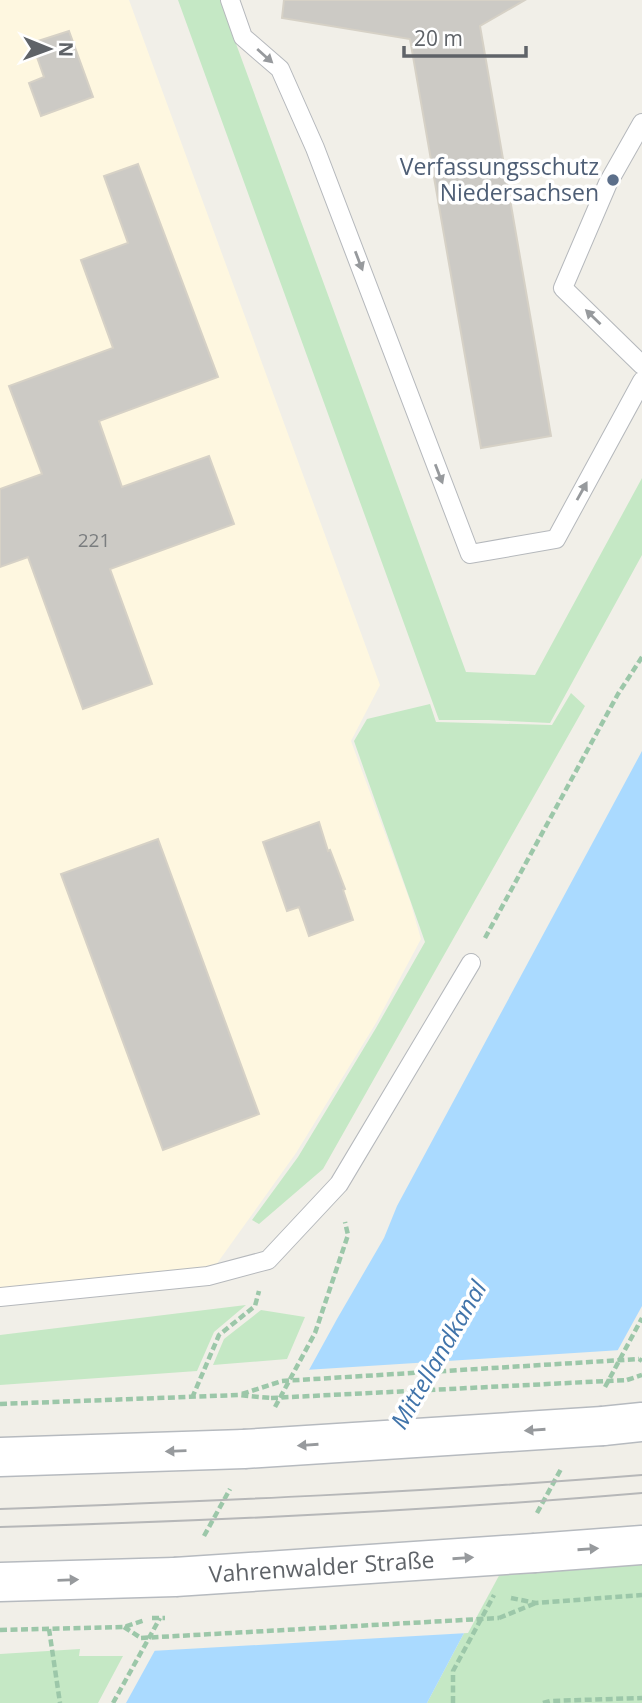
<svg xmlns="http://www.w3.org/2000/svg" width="642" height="1703" viewBox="0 0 642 1703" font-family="'Open Sans',sans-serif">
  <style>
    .commercial { fill: #fef7e0 }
    .green { fill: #c5e8c5 }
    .water { fill: #aadaff }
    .pier { fill: #f1efe8 }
    .building { fill: #cccac5; stroke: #d6d1c6; stroke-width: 2 }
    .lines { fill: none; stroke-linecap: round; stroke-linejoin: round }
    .lane-casing { stroke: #b5b8bc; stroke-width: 20 }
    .secondary-casing { stroke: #b6babf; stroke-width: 41 }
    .path { stroke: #9cc7a9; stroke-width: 4.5; stroke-dasharray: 7 3.5; stroke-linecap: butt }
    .lane { stroke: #fff; stroke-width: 18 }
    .secondary { stroke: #fff; stroke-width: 38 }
    .tram { stroke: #b6b7b8; stroke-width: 2 }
    .secondary-bridge-casing { stroke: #b6babf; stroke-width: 41; stroke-linecap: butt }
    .path-bridge { stroke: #9cc7a9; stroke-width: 4.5; stroke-dasharray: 7 3.5; stroke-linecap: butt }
    .secondary-bridge { stroke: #fff; stroke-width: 38 }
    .oneway { fill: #979a9d }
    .service-dot { fill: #5c6f8a; stroke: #fff; stroke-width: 2.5 }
    .labels { text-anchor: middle; stroke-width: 7; stroke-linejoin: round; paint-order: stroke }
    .number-label { font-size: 19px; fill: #7a7d7f }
    .service-label { font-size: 23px; fill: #4e5e75; stroke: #fff; text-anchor: end }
    .street-label { font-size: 23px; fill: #5f6368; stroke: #fff }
    .water-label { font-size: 24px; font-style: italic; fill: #4174aa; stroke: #fff }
  </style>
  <rect width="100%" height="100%" fill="#f1efe8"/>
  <path class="commercial" d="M0,0H129L380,685L351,741L410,901L421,939L376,1023L296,1153L208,1276L0,1296Z"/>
  <path class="green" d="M178,0H220L466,672L535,675L642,478V555L550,723L489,720H439Z
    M571,693L585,706L323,1169L259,1224L252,1220L298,1157L376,1028L425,942L354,741L367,719L430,704L436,722L552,725Z
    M246,1305L214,1332L197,1371L0,1385V1335Z
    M261,1310L305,1317L287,1359L213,1365L224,1339Z
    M642,1545V1703H427L501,1563Z
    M80,1649L79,1656H123L98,1703H0V1654Z"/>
  <path class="water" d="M642,751V1306L501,1563L427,1703H126L337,1319L384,1238L397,1206Z"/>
  <path class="pier" d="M621,1350L468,1633L151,1651L305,1370Z"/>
  <path class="building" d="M284,0H525L480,26L551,436L481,448L410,39L282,18Z
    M69,31L93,97L41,116L29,83L44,77L32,43Z
    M138,164L218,377L99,421L122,487L209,456L234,524L110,569L152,684L83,709L28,557L0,567V489L42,474L9,386L113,348L81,260L128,243L104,176Z
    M319,822L328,851L330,850L345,889L343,890L353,920L309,936L299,907L287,911L263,842Z
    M158,839L259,1114L163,1150L61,874Z"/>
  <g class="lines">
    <g class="lane-casing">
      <path id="lane" d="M230,0L243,37L280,69L315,148L470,554L556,539L642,381
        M642,123L608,183L563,288L642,365
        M0,1297L208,1276L268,1260L339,1184L471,963"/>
    </g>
    <g class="secondary-casing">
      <path id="secondary" d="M603,1426L642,1422
        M0,1457L244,1449
        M535,1553L642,1545
        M0,1582L175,1577"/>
    </g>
    <path class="path" d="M485,938L618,694L642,657
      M639,1359L642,1361
      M627,1380L642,1375
      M605,1387L642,1318
      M242,1394L282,1381
      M192,1398L219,1335L255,1306L259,1291
      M0,1404L238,1395L271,1398
      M275,1407L315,1333L348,1235L345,1222
      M537,1513L561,1469
      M204,1536L230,1489
      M511,1598L536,1603L642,1595
      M499,1618L536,1603
      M124,1627L141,1638
      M49,1629L60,1703
      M0,1630L124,1627L145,1620
      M113,1703L160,1618
      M453,1703V1671L494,1595
      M543,1703L550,1701L642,1698"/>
    <use href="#lane" class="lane"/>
    <use href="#secondary" class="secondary"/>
    <path class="tram" d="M0,1509C214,1501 428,1492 642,1475
      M0,1527C214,1521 428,1511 642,1493"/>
    <g class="secondary-bridge-casing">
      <g id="secondary-bridge">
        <path d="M244,1449L603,1426"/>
        <path id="s1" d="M175,1577L535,1553"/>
      </g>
    </g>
    <path class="path-bridge" d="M282,1381L639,1359
      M271,1398L627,1380
      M152,1618H165
      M141,1638L499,1618"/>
    <use href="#secondary-bridge" class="secondary-bridge"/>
  </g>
  <defs><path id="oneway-solid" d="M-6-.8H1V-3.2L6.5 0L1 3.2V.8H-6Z" transform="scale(1.75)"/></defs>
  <g class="oneway">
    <use href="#oneway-solid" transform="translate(265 56) rotate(42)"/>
    <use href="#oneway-solid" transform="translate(359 261) rotate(69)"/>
    <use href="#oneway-solid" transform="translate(593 317) rotate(-136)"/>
    <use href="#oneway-solid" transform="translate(439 474) rotate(69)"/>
    <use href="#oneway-solid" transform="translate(582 491) rotate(-61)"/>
    <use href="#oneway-solid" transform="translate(535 1430) rotate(176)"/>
    <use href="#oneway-solid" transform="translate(308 1445) rotate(176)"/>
    <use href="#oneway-solid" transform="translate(176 1451) rotate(178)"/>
    <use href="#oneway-solid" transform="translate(588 1549) rotate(-4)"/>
    <use href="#oneway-solid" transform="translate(463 1558) rotate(-4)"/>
    <use href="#oneway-solid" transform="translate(68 1580) rotate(-2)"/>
  </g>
  <circle class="service-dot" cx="613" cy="180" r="7"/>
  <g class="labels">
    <g class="number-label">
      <text x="94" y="547">221</text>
    </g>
    <g class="service-label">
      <text x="599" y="175">Verfassungsschutz<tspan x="599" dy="26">Niedersachsen</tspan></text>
    </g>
    <g class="street-label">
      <text dy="8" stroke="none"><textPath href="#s1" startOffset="147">Vahrenwalder Straße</textPath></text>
    </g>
    <g class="water-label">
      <text transform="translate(439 1355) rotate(-60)" y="8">Mittellandkanal</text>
    </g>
  </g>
  <g transform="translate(49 49) rotate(91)" stroke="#ffffff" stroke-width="5" paint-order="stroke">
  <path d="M0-5L12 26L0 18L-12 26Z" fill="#5f6368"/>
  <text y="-10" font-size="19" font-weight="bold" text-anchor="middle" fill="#5f6368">N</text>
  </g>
  <path d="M404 46v10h122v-10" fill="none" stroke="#5f6368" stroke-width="3.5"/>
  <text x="414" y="46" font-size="21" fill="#5f6368" stroke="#ffffff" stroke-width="5" paint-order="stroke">20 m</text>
</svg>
